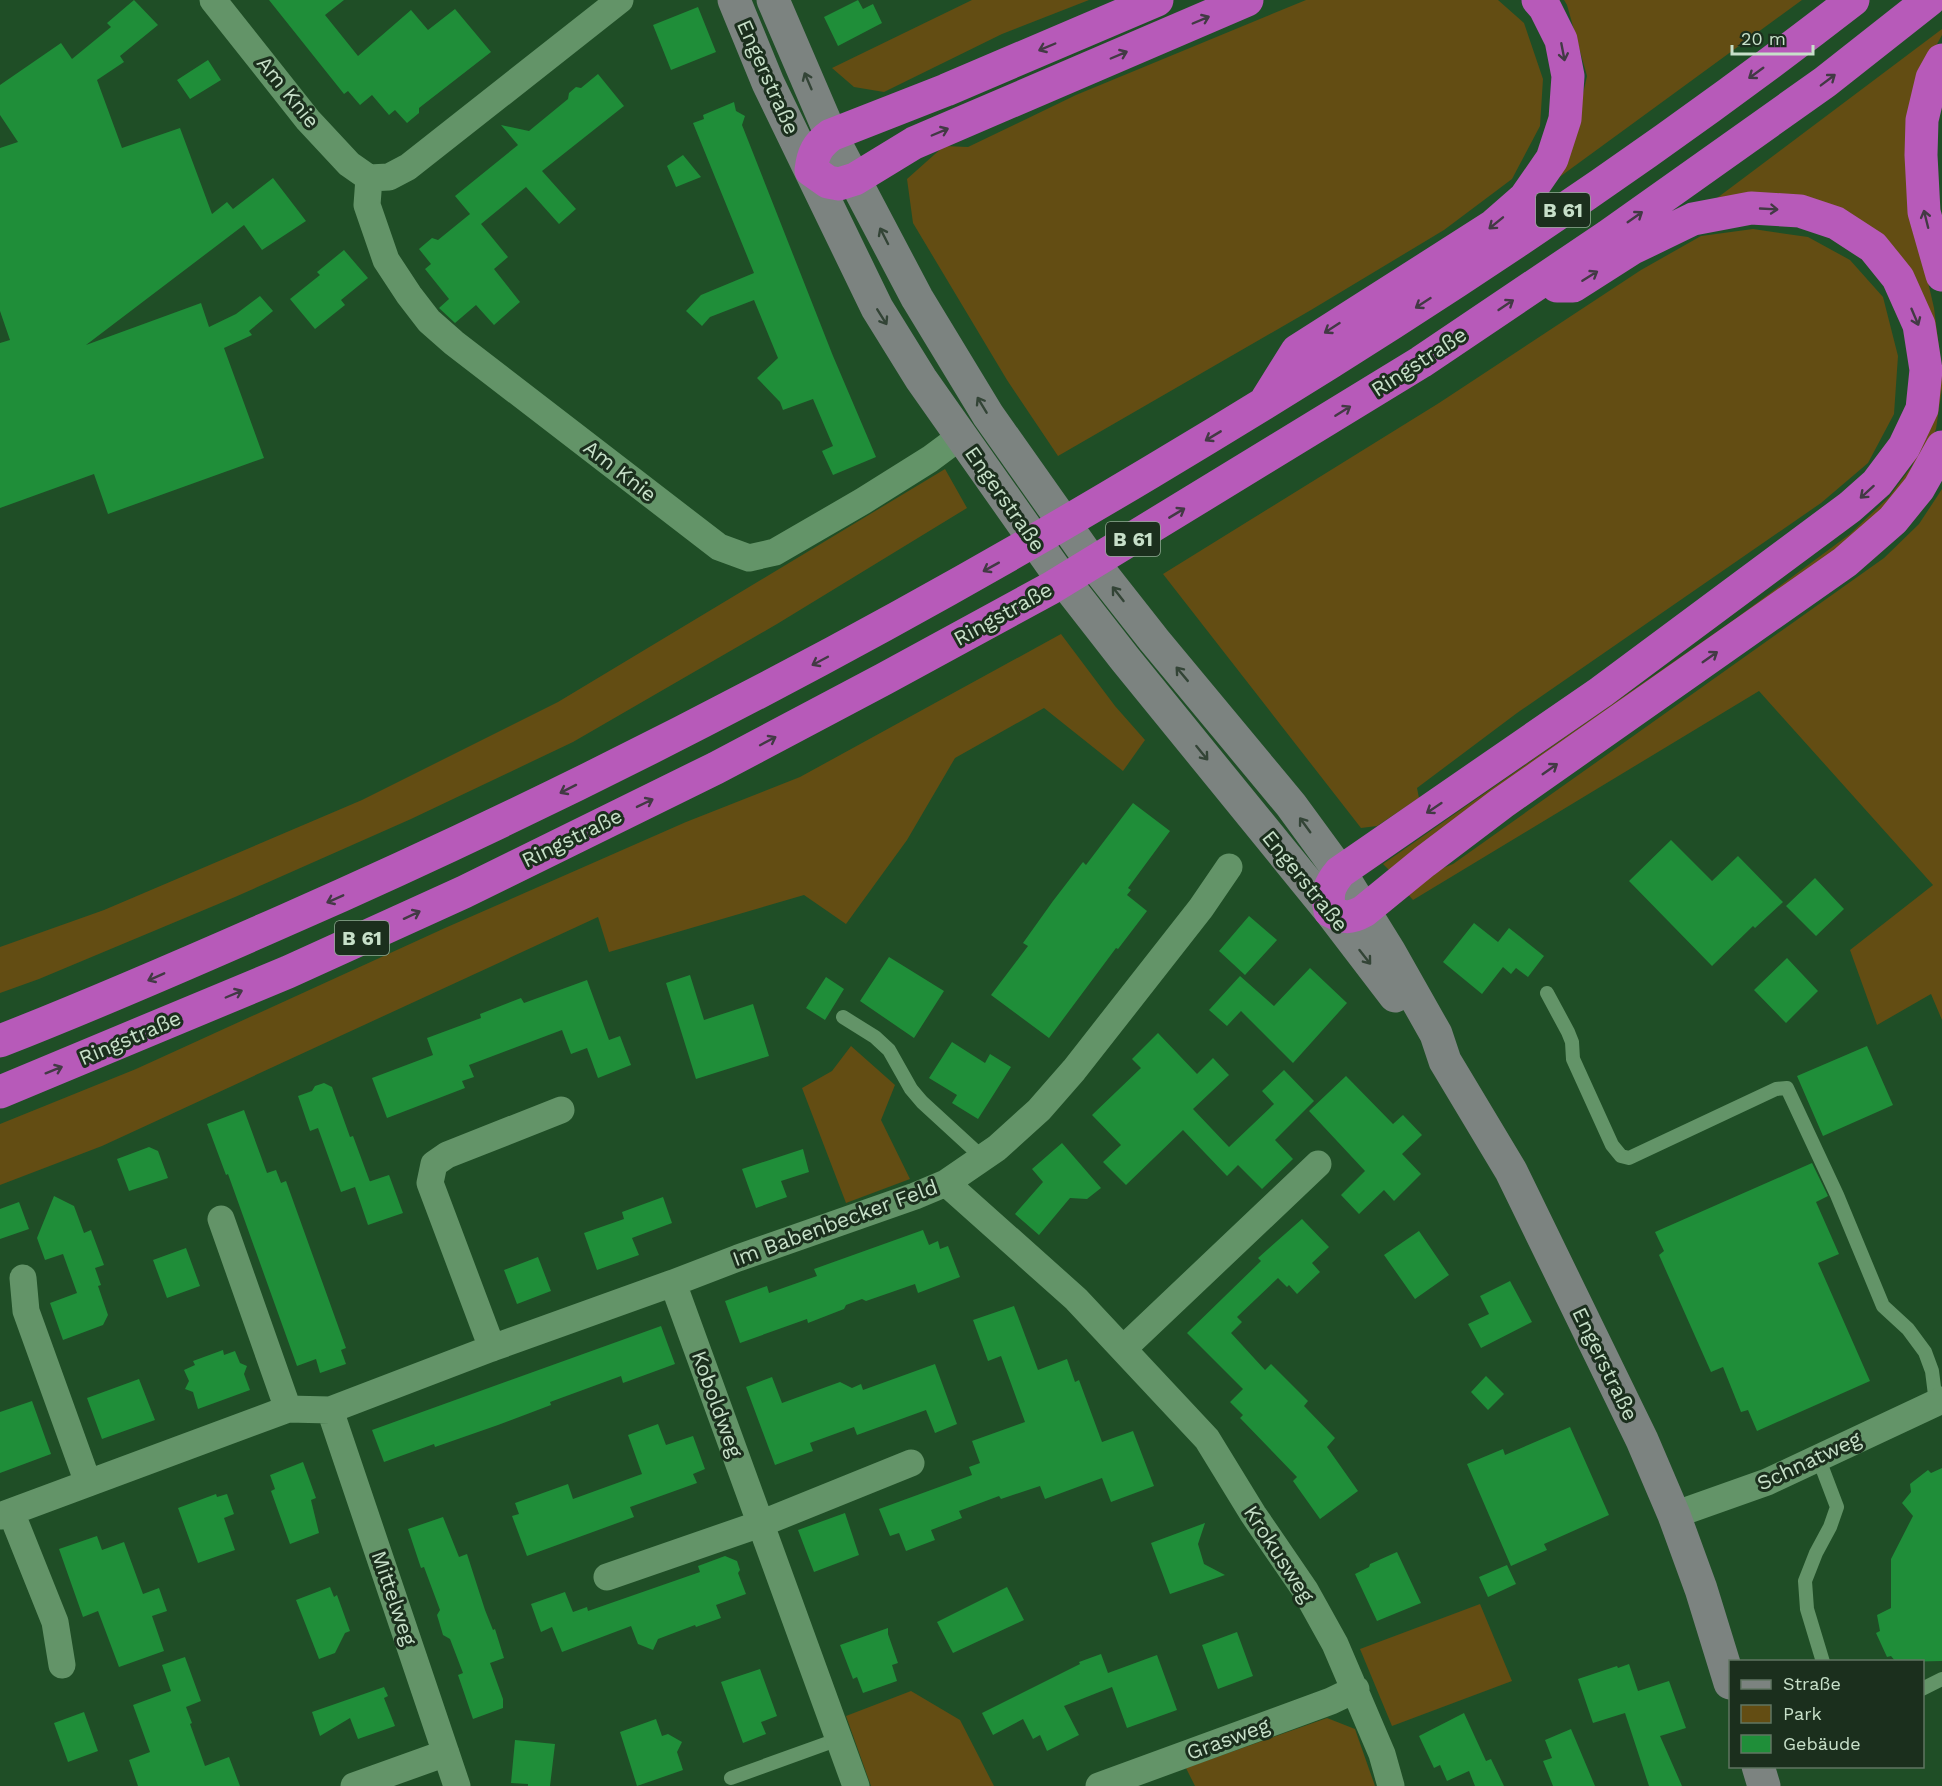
<svg xmlns="http://www.w3.org/2000/svg" width="1942" height="1786" viewBox="0 0 1942 1786" font-family="'Work Sans',sans-serif">
  <style>
    .green { fill: #634d13 }
    .building { fill: #1f8e39 }
    .lines { fill: none; stroke-linecap: round; stroke-linejoin: round }
    .lane { stroke: #639468; stroke-width: 14 }
    .street { stroke: #639468; stroke-width: 27 }
    .secondary { stroke: #7c8380; stroke-width: 33 }
    .highway { stroke: #b75ab9; stroke-width: 33 }
    .oneway { stroke: #423a44 }
    .oneway2 { stroke: #334436 }
    .labels { text-anchor: middle; stroke-width: 6; stroke-linejoin: round; paint-order: stroke }
    .shield { fill: #1b2f1d; stroke: #93ab95; stroke-width: 1.5 }
    .shield-label { font-size: 20px; font-weight: bold; fill: #c7e0c9 }
    .street-label { font-size: 21px; fill: #c7e0c9; stroke: #1b2f1d }
  </style>
  <rect width="100%" height="100%" fill="#1f4e26"/>
  <path class="green" d="M972,0H1089L1002,34L884,92L854,87L832,68Z
    M1306,0H1498L1524,23L1543,79L1540,126L1512,179L1444,230L1311,310L1058,456L1007,380L913,223L907,179L944,146L968,147L1076,95Z
    M1564,0H1802L1550,184L1573,138L1587,76L1567,5Z
    M1942,29V35L1925,66L1922,256L1934,308L1942,371V388L1936,429L1920,466L1860,537L1391,872L1383,864L1735,619L1850,534L1889,497L1912,466L1926,430L1891,251L1713,201Z
    M1753,229L1808,237L1850,260L1883,297L1898,356L1894,414L1868,463L1821,503L1517,713L1417,788L1419,798L1377,826L1361,828L1163,574L1439,403L1641,270L1701,236Z
    M945,469L967,508L777,624L573,742L411,819L235,897L39,979L0,993V947L104,910L362,800L558,702Z
    M1942,489V1020L1931,994L1877,1025L1850,950L1933,885L1759,691L1413,900L1406,892L1419,878L1453,864L1884,558L1919,524Z
    M1061,634L1115,706L1145,740L1123,771L1044,708L955,758L907,840L846,924L804,895L609,952L598,917L102,1146L0,1185V1124L136,1069L445,928L686,822L800,777Z
    M851,1046L895,1085L881,1120L910,1179L846,1203L802,1088L832,1071Z
    M1480,1604L1512,1681L1392,1726L1360,1649Z
    M911,1691L960,1720L994,1786H871L846,1716Z
    M1327,1718L1355,1729L1375,1786H1195L1186,1768Z"/>
  <path class="building" d="M134,0L158,25L120,56L124,62L97,80L122,148L180,128L212,214L227,202L233,209L273,178L306,221L262,250L244,225L86,345L201,303L209,327L236,314L260,296L273,311L249,331L252,335L224,348L264,458L108,514L94,474L0,508V343L10,340L0,311V148L18,142L0,115V85L61,43L72,59L111,27L107,23Z
    M269,0H344L325,15L358,56L411,10L428,30L455,9L491,52L419,108V113L407,123L395,110L389,115L372,95L360,105L348,91L344,94Z
    M858,0L863,9L873,4L882,23L838,46L824,17Z
    M698,7L716,52L671,70L653,25Z
    M208,60L221,80L190,99L177,80Z
    M598,74L624,106L542,171L576,209L559,224L526,187L481,224L508,257L494,269L520,302L494,325L476,305L455,323L439,308L449,299L425,269L431,264L419,249L432,238L438,240L470,214L455,196L518,145L501,125L529,131L568,99L569,93L576,87L581,88Z
    M734,102L736,111L745,116L742,125L833,356L876,457L833,475L822,451L833,446L813,399L783,410L780,402L757,378L778,358L754,300L710,317L702,326L686,311L701,295L754,273L693,123L704,119L703,115Z
    M683,155L701,177L676,187L667,166Z
    M344,250L368,278L341,300L345,305L315,329L290,299L320,275L317,272Z
    M1133,803L1170,831L1128,888L1131,890L1127,895L1147,911L1118,949L1116,948L1049,1038L991,995L1028,946L1023,943L1053,901L1083,862L1086,865Z
    M1671,840L1712,881L1738,856L1783,902L1755,928L1753,926L1712,966L1629,881Z
    M1815,878L1844,909L1816,936L1786,906Z
    M1249,916L1277,940L1245,975L1219,951Z
    M1474,923L1498,942L1509,928L1544,956L1528,977L1516,968L1511,974L1503,967L1482,994L1443,962Z
    M889,957L944,991L914,1038L860,1001Z
    M1787,958L1818,991L1786,1023L1754,990Z
    M1310,968L1347,1003L1293,1063L1241,1011L1227,1026L1209,1010L1240,976L1274,1006Z
    M690,975L704,1020L753,1004L769,1056L696,1079L666,983Z
    M826,977L844,989L825,1020L806,1008Z
    M587,980L609,1040L620,1036L631,1065L598,1078L587,1048L571,1054L562,1030L469,1065L474,1077L462,1081L465,1088L387,1118L372,1078L433,1055L427,1038L481,1018L480,1014L521,998L524,1003Z
    M1158,1033L1197,1074L1213,1058L1229,1075L1193,1109L1229,1147L1274,1104L1262,1091L1284,1070L1314,1101L1275,1140L1293,1159L1262,1189L1238,1165L1227,1176L1183,1130L1126,1185L1103,1162L1121,1145L1092,1115L1141,1068L1132,1059Z
    M952,1042L985,1063L990,1054L1011,1067L978,1119L952,1103L957,1095L929,1078Z
    M1867,1046L1893,1105L1823,1136L1797,1076Z
    M1346,1076L1393,1124L1403,1115L1422,1135L1402,1154L1421,1174L1394,1201L1384,1190L1359,1214L1341,1195L1365,1171L1309,1111Z
    M324,1083L332,1087L350,1137L353,1136L370,1182H368L389,1175L403,1213L368,1225L355,1187L341,1192L318,1128L310,1131L298,1096L312,1091L315,1086Z
    M244,1110L267,1173L276,1170L281,1183L286,1181L346,1348L341,1350L346,1364L320,1373L316,1359L297,1366L228,1174L226,1175L207,1124Z
    M1062,1143L1101,1188L1087,1199L1070,1198L1039,1235L1015,1214L1043,1182L1032,1169Z
    M149,1147L158,1151L168,1178L129,1191L117,1159Z
    M803,1149L809,1172L781,1181L787,1197L756,1208L742,1169Z
    M1812,1163L1828,1196L1816,1202L1839,1254L1818,1263L1870,1381L1757,1431L1748,1410L1741,1412L1723,1367L1711,1372L1659,1255L1664,1251L1655,1232Z
    M54,1196L74,1206L84,1233L91,1230L104,1265L95,1268L101,1285L98,1286L108,1315L103,1325L63,1340L50,1303L77,1293L63,1254L45,1260L37,1238Z
    M663,1197L672,1223L632,1238L639,1255L597,1270L584,1233L624,1219L622,1212Z
    M19,1202L29,1229L0,1239V1209Z
    M1302,1219L1329,1247L1312,1263L1320,1272L1297,1294L1289,1285L1287,1287L1278,1278L1237,1317L1242,1322L1231,1333L1265,1370L1271,1364L1308,1401L1304,1406L1335,1438L1327,1447L1358,1491L1320,1519L1293,1481L1297,1477L1240,1418L1243,1415L1230,1402L1243,1389L1187,1333L1261,1261L1258,1258Z
    M923,1230L929,1245L938,1241L940,1249L948,1246L960,1277L918,1293L915,1284L866,1301L862,1299L846,1305L844,1309L808,1323L807,1319L740,1343L725,1301L767,1286L769,1293L817,1276L814,1269Z
    M1419,1231L1449,1275L1415,1299L1384,1255Z
    M186,1248L200,1286L167,1298L153,1260Z
    M538,1257L551,1291L517,1304L504,1270Z
    M1510,1281L1532,1322L1481,1348L1468,1324L1489,1314L1480,1296Z
    M1014,1306L1038,1370L1067,1359L1075,1382L1079,1380L1102,1442L1133,1431L1154,1486L1111,1502L1102,1478L1045,1499L1040,1486L1001,1499L999,1496L959,1511L962,1518L931,1530L935,1540L906,1551L899,1533L890,1536L879,1509L972,1475L969,1467L980,1463L972,1441L1025,1422L1001,1356L988,1361L973,1320Z
    M661,1326L675,1364L623,1383L621,1376L550,1402L551,1405L498,1425L435,1447L434,1444L384,1462L372,1430Z
    M223,1350L224,1355L235,1351L240,1363L247,1366L244,1374L250,1390L198,1409L193,1392L185,1389L189,1381L184,1370L195,1365L193,1361Z
    M935,1364L957,1424L935,1433L926,1410L857,1435L854,1427L810,1443L813,1451L775,1465L746,1387L772,1377L782,1403L840,1382L852,1388L861,1384L863,1390Z
    M1486,1376L1504,1394L1488,1410L1471,1392Z
    M139,1379L155,1420L102,1439L87,1398Z
    M32,1401L51,1454L0,1473V1412Z
    M658,1424L666,1445L693,1436L705,1469L693,1474L697,1483L630,1507L634,1517L527,1556L512,1516L519,1514L515,1503L568,1484L573,1499L642,1474L628,1435Z
    M1570,1427L1609,1515L1544,1544L1547,1550L1511,1566L1467,1464L1503,1449L1505,1455Z
    M303,1462L316,1498L311,1500L319,1533L290,1544L271,1491L275,1489L270,1475Z
    M1942,1468V1661L1896,1662L1891,1656L1887,1657L1876,1633L1880,1631L1877,1615L1891,1608V1559L1913,1516L1902,1503L1911,1492L1910,1484L1928,1470L1931,1473Z
    M216,1494L217,1497L227,1494L234,1514L224,1518L235,1550L198,1563L178,1508Z
    M845,1513L859,1555L814,1572L798,1530Z
    M443,1517L459,1557L467,1554L485,1610L493,1630L495,1629L504,1658L490,1663L503,1699V1708L473,1719L458,1675L463,1673L450,1639L443,1635L437,1615L440,1610L424,1567L421,1568L408,1529Z
    M1205,1523L1198,1544L1204,1564L1225,1575L1170,1594L1151,1543Z
    M97,1536L102,1550L124,1542L143,1594L159,1588L167,1611L152,1616L164,1651L119,1667L98,1611L83,1617L59,1549Z
    M1397,1552L1421,1603L1377,1621L1355,1574L1369,1567L1370,1564Z
    M725,1556L737,1561L740,1570L738,1573L746,1594L716,1605L721,1618L696,1627L695,1625L658,1639L653,1650L638,1644L631,1626L562,1652L552,1627L541,1632L531,1604L565,1592L573,1612L587,1607L588,1611L700,1572L698,1566Z
    M1507,1565L1516,1584L1488,1597L1479,1577Z
    M330,1587L334,1597L337,1595L350,1631L345,1633L335,1653L319,1659L296,1600Z
    M1007,1587L1024,1620L953,1653L937,1622Z
    M888,1628V1634L898,1663L892,1665L897,1681L863,1693L857,1677L853,1679L840,1645Z
    M1237,1632L1253,1676L1218,1689L1202,1645Z
    M1101,1654L1108,1673L1157,1655L1177,1710L1127,1728L1112,1687L1064,1706L1079,1735L1047,1751L1040,1735L1033,1739L1023,1719L993,1735L982,1713L1080,1664L1079,1662Z
    M185,1657L201,1701L186,1707L192,1723L190,1724L205,1766L229,1757L240,1786H138L129,1760L150,1752L133,1705L171,1691L162,1665Z
    M1629,1664L1638,1691L1669,1681L1686,1728L1660,1736L1682,1786H1649L1625,1713L1593,1723L1578,1679L1617,1666L1618,1668Z
    M760,1669L777,1716L761,1722L766,1734L743,1743L721,1682Z
    M384,1687L388,1696L384,1698L395,1726L358,1739L350,1718L320,1736L312,1712Z
    M84,1712L98,1751L68,1762L54,1723Z
    M1464,1713L1486,1761L1491,1759L1504,1786H1475L1469,1771L1447,1781L1440,1765L1434,1768L1419,1736Z
    M656,1719L662,1736L668,1734L682,1742L677,1752L683,1770L637,1786L620,1732Z
    M1571,1729L1595,1786H1553L1543,1761L1552,1758L1545,1740Z
    M515,1740L555,1744L550,1786H528V1784L511,1783Z"/>
  <g class="lines">
    <path class="lane" d="M1547,993L1568,1032L1572,1042L1573,1059L1612,1145L1621,1156L1629,1158L1776,1089L1787,1088L1837,1195L1883,1306L1908,1329L1925,1352L1932,1371L1936,1403
      M843,1017L875,1037L889,1050L911,1089L922,1102L983,1158
      M1818,1457L1837,1507L1830,1527L1816,1553L1805,1581L1807,1609L1823,1662
      M1922,1689L1942,1679
      M731,1778L839,1739"/>
    <path class="street" d="M213,0L308,120L349,164L369,178L389,177L408,167L620,0
      M369,178L367,205L386,260L409,295L429,321L454,343L719,547L749,558L775,552L863,501L930,459L961,436
      M946,1183L1076,1299L1207,1439L1253,1514L1305,1590L1335,1644L1382,1754L1391,1786
      M221,1219L288,1409
      M23,1278L26,1311L88,1483
      M673,1283L856,1786
      M492,1348L430,1183L434,1164L447,1155L561,1110
      M1123,1349L1318,1164
      M330,1410L457,1786
      M11,1512L55,1622L62,1665
      M1674,1515L1767,1482L1942,1400
      M0,1516L288,1409L330,1410L492,1348L673,1283L738,1258L915,1196L946,1183L997,1148L1039,1110L1074,1070L1201,908L1229,867
      M607,1577L760,1524L911,1463
      M354,1786L446,1753
      M1099,1786L1331,1701L1356,1689"/>
    <path class="secondary" d="M734,0L768,83L877,308L921,379L1054,568L1125,659L1330,911L1395,996
      M773,0L831,135L917,298L988,415L1084,551L1154,640L1291,805L1340,872L1389,951L1436,1034L1445,1061L1511,1171L1642,1440L1674,1515L1701,1589L1730,1683
      M1758,1766L1764,1786"/>
    <path class="highway" d="M1157,0L946,90L831,135C817,145 813,154 811,170L828,182L839,184L855,179L914,143L1247,0
      M1942,60L1932,78L1922,120L1921,155L1924,212L1942,275
      M1557,286H1573L1631,249L1693,219L1751,208L1800,211L1836,223L1873,247L1898,278L1919,325L1926,370L1922,409L1904,447L1877,483L1850,507L1601,692L1340,872C1329,885 1326,894 1330,911C1343,918 1350,919 1364,911L1424,862L1502,803L1845,562L1893,520L1919,488L1942,447
      M1267,399L1297,351L1493,226L1525,198L1552,159L1565,119L1568,76L1561,40L1545,8L1538,0
      M0,1041C97,1003 191,962 286,920C584,789 872,639 1151,472C1393,328 1630,173 1853,0
      M0,1092L288,972L464,892L716,768L884,679L1051,588L1421,362L1608,236L1825,82L1929,0"/>
  </g>
  <defs><path id="oneway-shaft" d="M-6 0H5M1.5-3L5.5 0L1.5 3" fill="none" stroke-width="1.6" stroke-linecap="round" stroke-linejoin="round" transform="scale(1.5)"/></defs>
  <g class="oneway">
    <use href="#oneway-shaft" transform="translate(1201 20) rotate(-23)"/>
    <use href="#oneway-shaft" transform="translate(1047 47) rotate(157)"/>
    <use href="#oneway-shaft" transform="translate(1563 52) rotate(79)"/>
    <use href="#oneway-shaft" transform="translate(1119 55) rotate(-23)"/>
    <use href="#oneway-shaft" transform="translate(1756 73) rotate(144)"/>
    <use href="#oneway-shaft" transform="translate(1828 80) rotate(-37)"/>
    <use href="#oneway-shaft" transform="translate(940 132) rotate(-23)"/>
    <use href="#oneway-shaft" transform="translate(1769 209) rotate(3)"/>
    <use href="#oneway-shaft" transform="translate(1635 217) rotate(-35)"/>
    <use href="#oneway-shaft" transform="translate(1926 219) rotate(-104)"/>
    <use href="#oneway-shaft" transform="translate(1496 223) rotate(141)"/>
    <use href="#oneway-shaft" transform="translate(1590 276) rotate(-32)"/>
    <use href="#oneway-shaft" transform="translate(1423 303) rotate(147)"/>
    <use href="#oneway-shaft" transform="translate(1506 305) rotate(-34)"/>
    <use href="#oneway-shaft" transform="translate(1915 317) rotate(67)"/>
    <use href="#oneway-shaft" transform="translate(1332 328) rotate(147)"/>
    <use href="#oneway-shaft" transform="translate(1343 411) rotate(-32)"/>
    <use href="#oneway-shaft" transform="translate(1213 436) rotate(149)"/>
    <use href="#oneway-shaft" transform="translate(1867 492) rotate(138)"/>
    <use href="#oneway-shaft" transform="translate(1177 513) rotate(-31)"/>
    <use href="#oneway-shaft" transform="translate(991 567) rotate(151)"/>
    <use href="#oneway-shaft" transform="translate(1710 657) rotate(-35)"/>
    <use href="#oneway-shaft" transform="translate(820 661) rotate(152)"/>
    <use href="#oneway-shaft" transform="translate(768 741) rotate(-28)"/>
    <use href="#oneway-shaft" transform="translate(1550 769) rotate(-35)"/>
    <use href="#oneway-shaft" transform="translate(568 789) rotate(153)"/>
    <use href="#oneway-shaft" transform="translate(645 803) rotate(-26)"/>
    <use href="#oneway-shaft" transform="translate(1434 808) rotate(146)"/>
    <use href="#oneway-shaft" transform="translate(335 899) rotate(156)"/>
    <use href="#oneway-shaft" transform="translate(412 915) rotate(-25)"/>
    <use href="#oneway-shaft" transform="translate(156 977) rotate(156)"/>
    <use href="#oneway-shaft" transform="translate(234 994) rotate(-23)"/>
    <use href="#oneway-shaft" transform="translate(54 1070) rotate(-22)"/>
  </g>
  <g class="oneway2">
    <use href="#oneway-shaft" transform="translate(808 81) rotate(-113)"/>
    <use href="#oneway-shaft" transform="translate(884 236) rotate(-117)"/>
    <use href="#oneway-shaft" transform="translate(882 317) rotate(58)"/>
    <use href="#oneway-shaft" transform="translate(982 405) rotate(-121)"/>
    <use href="#oneway-shaft" transform="translate(1118 594) rotate(-128)"/>
    <use href="#oneway-shaft" transform="translate(1182 674) rotate(-130)"/>
    <use href="#oneway-shaft" transform="translate(1202 753) rotate(51)"/>
    <use href="#oneway-shaft" transform="translate(1305 825) rotate(-126)"/>
    <use href="#oneway-shaft" transform="translate(1365 957) rotate(52)"/>
  </g>
  <g class="labels">
    <g class="shield">
      <rect x="1536" y="193" width="54" height="34" rx="4.5"/>
      <rect x="1106" y="522" width="54" height="34" rx="4.5"/>
      <rect x="335" y="921" width="54" height="34" rx="4.5"/>
    </g>
    <g class="shield-label">
      <text x="1563" y="217">B 61</text>
      <text x="1133" y="546">B 61</text>
      <text x="362" y="945">B 61</text>
    </g>
    <g class="street-label">
      <text transform="translate(768 77) rotate(66)" y="7">Engerstraße</text>
      <text transform="translate(288 92) rotate(51)" y="7">Am Knie</text>
      <text transform="translate(1419 362) rotate(-33)" y="7">Ringstraße</text>
      <text transform="translate(620 471) rotate(38)" y="7">Am Knie</text>
      <text transform="translate(1005 499) rotate(55)" y="7">Engerstraße</text>
      <text transform="translate(1003 614) rotate(-29)" y="7">Ringstraße</text>
      <text transform="translate(572 838) rotate(-26)" y="7">Ringstraße</text>
      <text transform="translate(1305 881) rotate(51)" y="7">Engerstraße</text>
      <text transform="translate(130 1038) rotate(-23)" y="7">Ringstraße</text>
      <text transform="translate(835 1223) rotate(-20)" y="7">Im Babenbecker Feld</text>
      <text transform="translate(1605 1364) rotate(64)" y="7">Engerstraße</text>
      <text transform="translate(717 1404) rotate(70)" y="7">Koboldweg</text>
      <text transform="translate(1809 1461) rotate(-25)" y="7">Schnatweg</text>
      <text transform="translate(1279 1554) rotate(57)" y="7">Krokusweg</text>
      <text transform="translate(394 1598) rotate(71)" y="7">Mittelweg</text>
      <text transform="translate(1228 1739) rotate(-20)" y="7">Grasweg</text>
    </g>
  </g>
  <rect x="1729" y="1660" width="195" height="108" fill="#1b2f1d" stroke="#607662" stroke-width="1.5"/>
  <rect x="1741" y="1680" width="30" height="9" fill="#7c8380" stroke="#607662" stroke-width="1.5"/>
  <text x="1783" y="1690" font-size="18" fill="#c7e0c9">Straße</text>
  <rect x="1741" y="1705" width="30" height="18" fill="#634d13" stroke="#607662" stroke-width="1.5"/>
  <text x="1783" y="1720" font-size="18" fill="#c7e0c9">Park</text>
  <rect x="1741" y="1735" width="30" height="18" fill="#1f8e39" stroke="#607662" stroke-width="1.5"/>
  <text x="1783" y="1750" font-size="18" fill="#c7e0c9">Gebäude</text>
  <path d="M1732 45v9h81v-9" fill="none" stroke="#c7e0c9" stroke-width="3"/>
  <text x="1741" y="45" font-size="18" fill="#c7e0c9" stroke="#1b2f1d" stroke-width="4.5" paint-order="stroke">20 m</text>
</svg>
